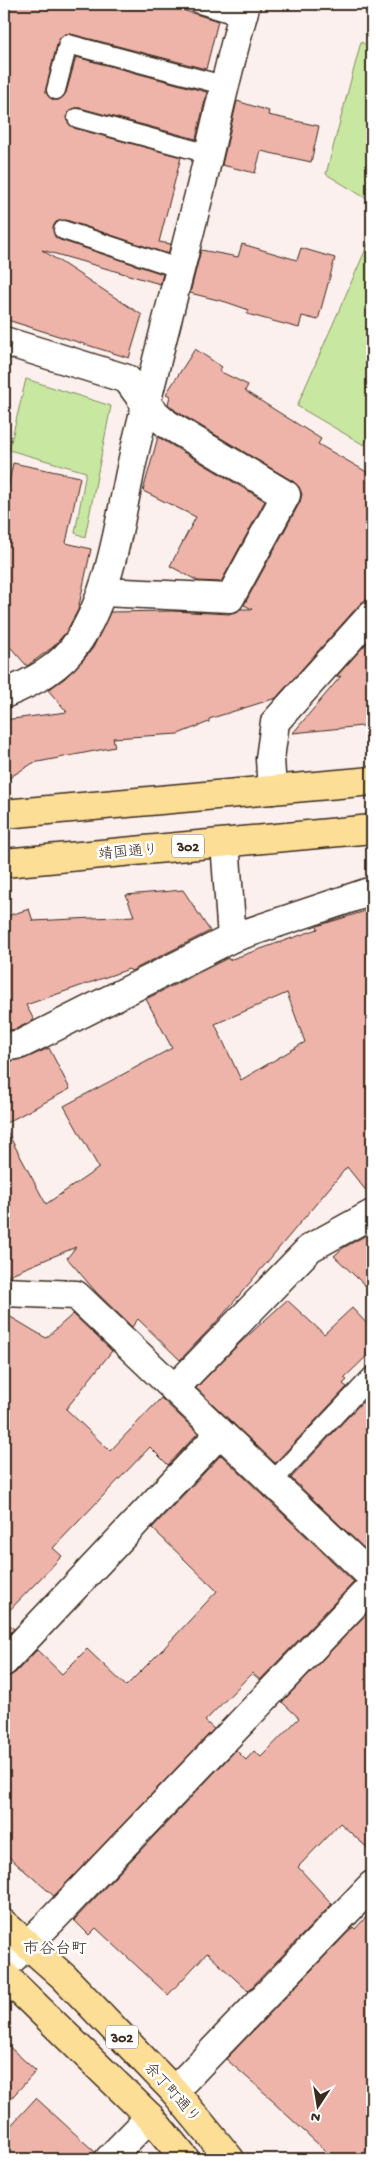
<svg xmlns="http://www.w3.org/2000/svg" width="376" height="2163" viewBox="0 0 376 2163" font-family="'Gochi Hand','Klee One',sans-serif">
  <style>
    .green { fill: #c8e8a1; stroke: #828960 }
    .building { fill: #eeb4aa; stroke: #3b2a1e; fill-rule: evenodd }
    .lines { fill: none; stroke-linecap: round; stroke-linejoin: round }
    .lane-casing { stroke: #3b2a1e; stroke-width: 21 }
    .street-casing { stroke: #3b2a1e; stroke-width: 31 }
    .primary-casing { stroke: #3b2a1e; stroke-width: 31 }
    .lane { stroke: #fff; stroke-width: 18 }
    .street { stroke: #fff; stroke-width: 28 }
    .primary { stroke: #fcde96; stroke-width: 28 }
    .labels { text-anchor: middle; stroke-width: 5; stroke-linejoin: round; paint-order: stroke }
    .shield { fill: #fff; stroke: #766a62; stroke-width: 1 }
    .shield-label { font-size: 14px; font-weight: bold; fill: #3b2a1e }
    .street-label { font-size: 15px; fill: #3b2a1e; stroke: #fff }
    .neighbourhood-label { font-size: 16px; fill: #3b2a1e; stroke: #fff }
  </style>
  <rect width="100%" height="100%" fill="#fcf0ee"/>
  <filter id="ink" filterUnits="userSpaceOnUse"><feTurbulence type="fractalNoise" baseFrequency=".02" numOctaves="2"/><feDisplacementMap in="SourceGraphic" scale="10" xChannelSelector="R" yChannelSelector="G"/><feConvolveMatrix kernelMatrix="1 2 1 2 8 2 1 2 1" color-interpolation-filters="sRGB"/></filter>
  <g filter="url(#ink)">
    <path class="green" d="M361,42L372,48V202L326,174Z
      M372,235V430L364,445L297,406Z
      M26,379L111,406L85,537L75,533L86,472L9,450Z"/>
    <path class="building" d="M4,4H163L218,21L206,69L71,34H65L58,41L46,88V93L53,100H59L66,93L76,57L207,92L196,139L80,108H74L67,115V121L74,128L181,157L159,242L171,244L168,254L66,220L56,222L53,227L55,237L60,240L163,274L160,284L42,250L142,315L129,358L4,319Z
      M237,101L269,111L268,115L319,126L311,162L261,151L255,173L222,165Z
      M242,244L297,260L301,248L335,258L318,320L302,316L299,328L247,314L249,310L226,302L190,293L201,250L238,257Z
      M195,349L222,367L219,371L248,385L245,391L321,439L318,444L372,475V599H367L360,604L276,698L209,719V722L178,734L113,738L115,747L33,763L4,781V720L67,712L48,690L65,678L84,659L93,648L110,612L172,611L229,614L240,609H252L244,605L300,502L302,494L299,487L294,482L176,411L168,404L170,396L166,394Z
      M158,437L265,501L221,582L198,581L170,566L196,517L143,491Z
      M13,463L80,477L66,543L91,549L78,610L66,632L53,647L27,666L4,640V507Z
      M372,637V725L293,733L341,676L336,677Z
      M183,890L210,931L131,971L129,969L26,1005L34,1020L16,1029L4,1031V917L29,909L33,921L134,916L126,895Z
      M372,909V1198L347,1167L221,1317L180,1360L138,1319L132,1327L96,1292L67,1258L76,1247L4,1277V1126L46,1204L99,1168L64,1106L172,1048L146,999L228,958L229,960L318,929L317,926ZM287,993L305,1042L241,1080L215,1024Z
      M49,1048L70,1089L4,1124V1062L24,1059Z
      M372,1232V1292L334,1256L343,1248Z
      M287,1300L324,1334L352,1308L372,1329V1351L344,1378L347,1380L343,1384L347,1387L275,1463L196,1388L240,1343Z
      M4,1313L46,1338L73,1314L112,1351L66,1409L110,1451L161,1398L198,1433L168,1465L150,1447L53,1548L62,1556L4,1616Z
      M362,1402L372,1411V1556L291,1478Z
      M221,1455L354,1582L260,1680L252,1673L205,1721L214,1729L54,1896L4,1853V1677L15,1673L37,1650L62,1674L87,1649L126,1686L163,1649L217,1591L152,1528Z
      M372,1608V1852L340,1823L298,1867L332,1904L248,1991L207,1953L168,1995L96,1928L89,1935L74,1920L236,1750L246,1760L254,1751L261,1757L299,1718L282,1702Z
      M4,1619L14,1629L4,1639Z
      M372,1911V2144L356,2159H334L274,2103L275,2102L226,2059L353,1927L355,1929Z
      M4,2042L36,2071L4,2106Z
      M36,2098L95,2152L94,2159H4V2133Z"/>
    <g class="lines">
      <g class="lane-casing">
        <path id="lane" d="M199,4L242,17
          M56,90L68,44L223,85
          M77,118L209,154
          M63,230L181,269
          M272,1482L372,1376"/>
      </g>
      <g class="street-casing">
        <path id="street" d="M4,341L127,379L146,405L167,424L286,495L230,598L103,592
          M4,694C33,682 61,668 79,640C115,584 121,505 137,441C157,357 179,275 200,191C215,129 228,66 246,4
          M272,790L270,759L275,722L372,614
          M225,843L232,938
          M4,1047L21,1044L232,938L372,891
          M4,1292L76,1295L372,1577
          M174,1389L310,1248L372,1214
          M4,1662L220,1433
          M4,1967L51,1921L372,1586
          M174,2091L372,1885
          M109,2159L150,2117"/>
      </g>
      <g class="primary-casing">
        <path id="primary" d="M4,814L372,781
          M4,863L372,829
          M4,1924L64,1977L174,2091L230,2159
          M4,1975L150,2117L185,2159"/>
      </g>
      <use href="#lane" class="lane"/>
      <use href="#street" class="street"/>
      <use href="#primary" class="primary"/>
    </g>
  </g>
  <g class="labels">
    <g class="shield">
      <rect x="172" y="834.5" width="32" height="23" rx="4"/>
      <rect x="106" y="2025.5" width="32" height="23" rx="4"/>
    </g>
    <g class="shield-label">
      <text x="188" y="851">302</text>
      <text x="122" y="2042">302</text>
    </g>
    <g class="street-label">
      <text transform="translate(128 851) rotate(-5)" y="5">靖国通り</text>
      <text transform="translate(173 2092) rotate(48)" y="5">余丁町通り</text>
    </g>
    <g class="neighbourhood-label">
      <text x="55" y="1953">市谷台町</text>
    </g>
  </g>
  <rect width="376" height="2163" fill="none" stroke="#fff" stroke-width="20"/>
  <rect x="10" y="10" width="356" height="2143" fill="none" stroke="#3b2a1e" stroke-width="2" filter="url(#ink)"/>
  <g transform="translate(318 2106) rotate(192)" stroke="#ffffff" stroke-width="4" paint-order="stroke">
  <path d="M0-4L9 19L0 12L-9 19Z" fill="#3b2a1e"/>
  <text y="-8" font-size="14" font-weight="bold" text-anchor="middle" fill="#3b2a1e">N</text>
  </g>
</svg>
